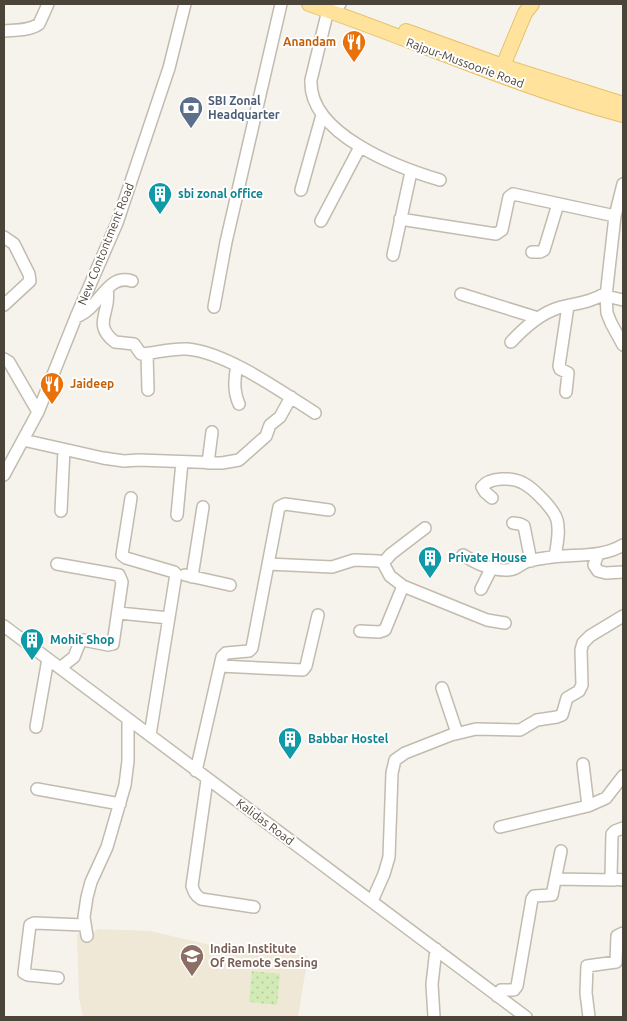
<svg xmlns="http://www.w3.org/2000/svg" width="627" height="1021" viewBox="0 0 627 1021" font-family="Ubuntu,sans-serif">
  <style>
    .education { fill: #efe8d6 }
    .park { fill: url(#park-dots) }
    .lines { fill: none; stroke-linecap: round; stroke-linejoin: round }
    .minor-casing { stroke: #c2bbae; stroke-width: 14 }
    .major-casing { stroke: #e6c16a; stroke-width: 16 }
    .minor { stroke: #fff; stroke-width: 11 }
    .major { stroke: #ffe39c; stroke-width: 14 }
    .labels { text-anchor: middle; stroke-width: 4; stroke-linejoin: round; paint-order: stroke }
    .food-label { font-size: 12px; font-weight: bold; fill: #c56008; stroke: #fff; text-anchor: end }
    .street-label { font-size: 12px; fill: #4b4439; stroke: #fff }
    .service-label { font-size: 12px; font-weight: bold; fill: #4e5e75; stroke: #fff; text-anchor: start }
    .culture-label { font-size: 12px; font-weight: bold; fill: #0d838f; stroke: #fff; text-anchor: start }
    .education-label { font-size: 12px; font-weight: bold; fill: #785e54; stroke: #fff; text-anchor: start }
  </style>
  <defs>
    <pattern id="park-dots" width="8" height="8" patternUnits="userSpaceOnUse" patternTransform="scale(1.25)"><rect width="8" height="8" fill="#d2eab5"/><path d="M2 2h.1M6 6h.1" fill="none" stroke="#b6ca9c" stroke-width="1.8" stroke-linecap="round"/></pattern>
  </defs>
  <rect width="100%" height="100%" fill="#f6f3ec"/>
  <path class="education" d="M98,929L150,931L219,947L308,956L298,1017H83L79,998L77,934L87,936Z"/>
  <path class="park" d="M252,971L280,974L277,1005L249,1002Z"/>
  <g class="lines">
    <g class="minor-casing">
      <path id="minor" d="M339,5L340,4
        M328,10L311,80C308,134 399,168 440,180
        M4,31C15,30 29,31 39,24L48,4
        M623,184L615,216L606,296L607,313L611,323L623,345
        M301,190L322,115
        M400,219L496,234L502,230L509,197L513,194L615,216
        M321,221L360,147
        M4,237L14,244L29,274L30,281L4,305
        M532,252H540L544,250L558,204
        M393,255L411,172
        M107,290C112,311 91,324 115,342L134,344L141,354C156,353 171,348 187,349C226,352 282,392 315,413
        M461,294L538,318
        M606,296L623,300
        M214,307L226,242L281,4
        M76,317C101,308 106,273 132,281
        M511,342C524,328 539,314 558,308C576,303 589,303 606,293
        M147,354L148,390
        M4,359L9,362L38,412
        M237,366C234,379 233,391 239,404
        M566,392L568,373L560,369L559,366L568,306
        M23,440L103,458L124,461L139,460L222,463L239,460L266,436L270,425L280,417L291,397
        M208,463L212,432
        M4,475L38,412L76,317L117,223L169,68L185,4
        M131,498L122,555L126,558L174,572L176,574L150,735
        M492,498L485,492L482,487C490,477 512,477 523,483C533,488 554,509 557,520C560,531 557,545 555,556
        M61,511L64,450
        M177,515L182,462
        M513,523L520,524L524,526L531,561
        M598,554L594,565L598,571L606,573L623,572
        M463,555C476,563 489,570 505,570C517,570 517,566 526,562C531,560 539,559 545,558C570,553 600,559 623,545
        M383,563L391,554L425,528
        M57,564L119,575L122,582L113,644L108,645L83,640L80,642L74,657L60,668
        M268,564L332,567L354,560L379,561L383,563L390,576L403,586L487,620L505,623
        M185,575L230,585
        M192,577L203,507
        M481,589L491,569
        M119,613L169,618
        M4,626L526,1017
        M360,631L379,632L385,630L403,586
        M220,666L303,670L306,666L318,615
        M442,688L457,733
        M36,727L48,659
        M583,764L588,806
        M196,771L222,657L226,653L249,651L252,648L279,507L285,504L329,510
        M207,780L192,886C194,892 195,895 201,899L254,907
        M37,789L120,804
        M500,827L588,806L606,798L623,776
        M623,828L615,831L612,834L611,877L613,879L623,880
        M556,879L614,880
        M372,901L384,874L389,857L392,773L395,760L405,753L451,735L476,729L520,730L537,720L557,717L562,715L567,698L579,691L582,685L581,650L583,643L590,636L623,616
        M87,936L84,917L87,897L91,882L107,847L125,785L128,761V720
        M58,978L28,975L24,973L30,925L34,923L84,925
        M497,996L501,990H514L517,986L532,899L534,896L552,895L561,851
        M434,1017L432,984L436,949
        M589,1017L586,993L587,966L616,962L617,936L623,933"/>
    </g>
    <g class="major-casing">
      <path id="major" d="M309,4C415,40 514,86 623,115
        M406,31L503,66L623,104
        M500,73L525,13L532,4"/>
    </g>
    <use href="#minor" class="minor"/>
    <use href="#major" class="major"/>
  </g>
  <defs>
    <g id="restaurant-pin" transform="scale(1.25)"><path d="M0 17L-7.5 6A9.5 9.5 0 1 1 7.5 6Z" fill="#e8710a" stroke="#fff"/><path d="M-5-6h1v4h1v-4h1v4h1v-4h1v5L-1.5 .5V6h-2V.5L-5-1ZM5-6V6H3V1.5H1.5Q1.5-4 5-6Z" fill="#fff"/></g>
    <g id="bank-pin" transform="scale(1.25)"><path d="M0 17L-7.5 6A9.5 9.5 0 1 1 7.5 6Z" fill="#5c6f8a" stroke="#fff"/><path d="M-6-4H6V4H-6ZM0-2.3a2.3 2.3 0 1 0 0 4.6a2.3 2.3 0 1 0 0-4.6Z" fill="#fff"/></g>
    <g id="building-pin" transform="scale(1.25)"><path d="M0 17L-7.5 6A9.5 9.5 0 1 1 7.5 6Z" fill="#0f9aa8" stroke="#fff"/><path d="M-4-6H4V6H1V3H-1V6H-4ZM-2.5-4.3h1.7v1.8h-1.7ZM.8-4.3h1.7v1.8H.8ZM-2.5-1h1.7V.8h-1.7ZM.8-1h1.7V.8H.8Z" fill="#fff"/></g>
    <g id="university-pin" transform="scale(1.25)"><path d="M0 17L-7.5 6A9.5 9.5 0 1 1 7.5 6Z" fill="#8d6e63" stroke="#fff"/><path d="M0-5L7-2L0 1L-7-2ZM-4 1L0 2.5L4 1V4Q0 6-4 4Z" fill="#fff"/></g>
  </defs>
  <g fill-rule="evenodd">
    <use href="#restaurant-pin" x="354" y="42"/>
    <use href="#bank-pin" x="191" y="108"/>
    <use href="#building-pin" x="160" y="194"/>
    <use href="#restaurant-pin" x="52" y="384"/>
    <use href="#building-pin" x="430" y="558"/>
    <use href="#building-pin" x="32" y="640"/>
    <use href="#building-pin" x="290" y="739"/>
    <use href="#university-pin" x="192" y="956"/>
  </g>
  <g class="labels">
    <g class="food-label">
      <text x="336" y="46">Anandam</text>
      <text x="70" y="388" text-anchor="start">Jaideep</text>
    </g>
    <g class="street-label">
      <text transform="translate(465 63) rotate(20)" y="4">Rajpur-Mussoorie Road</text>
      <text transform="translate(106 244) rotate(-68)" y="4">New Contontment Road</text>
      <text transform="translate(265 822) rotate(37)" y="4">Kalidas Road</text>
    </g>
    <g class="service-label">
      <text x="208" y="105">SBI Zonal<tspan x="208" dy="14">Headquarter</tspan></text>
    </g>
    <g class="culture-label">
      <text x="178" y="198">sbi zonal office</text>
      <text x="448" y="562">Private House</text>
      <text x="50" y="644">Mohit Shop</text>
      <text x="308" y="743">Babbar Hostel</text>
    </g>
    <g class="education-label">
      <text x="210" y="953">Indian Institute<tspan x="210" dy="14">Of Remote Sensing</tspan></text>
    </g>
  </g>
  <rect width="627" height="1021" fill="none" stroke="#4b4439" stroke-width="10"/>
</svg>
